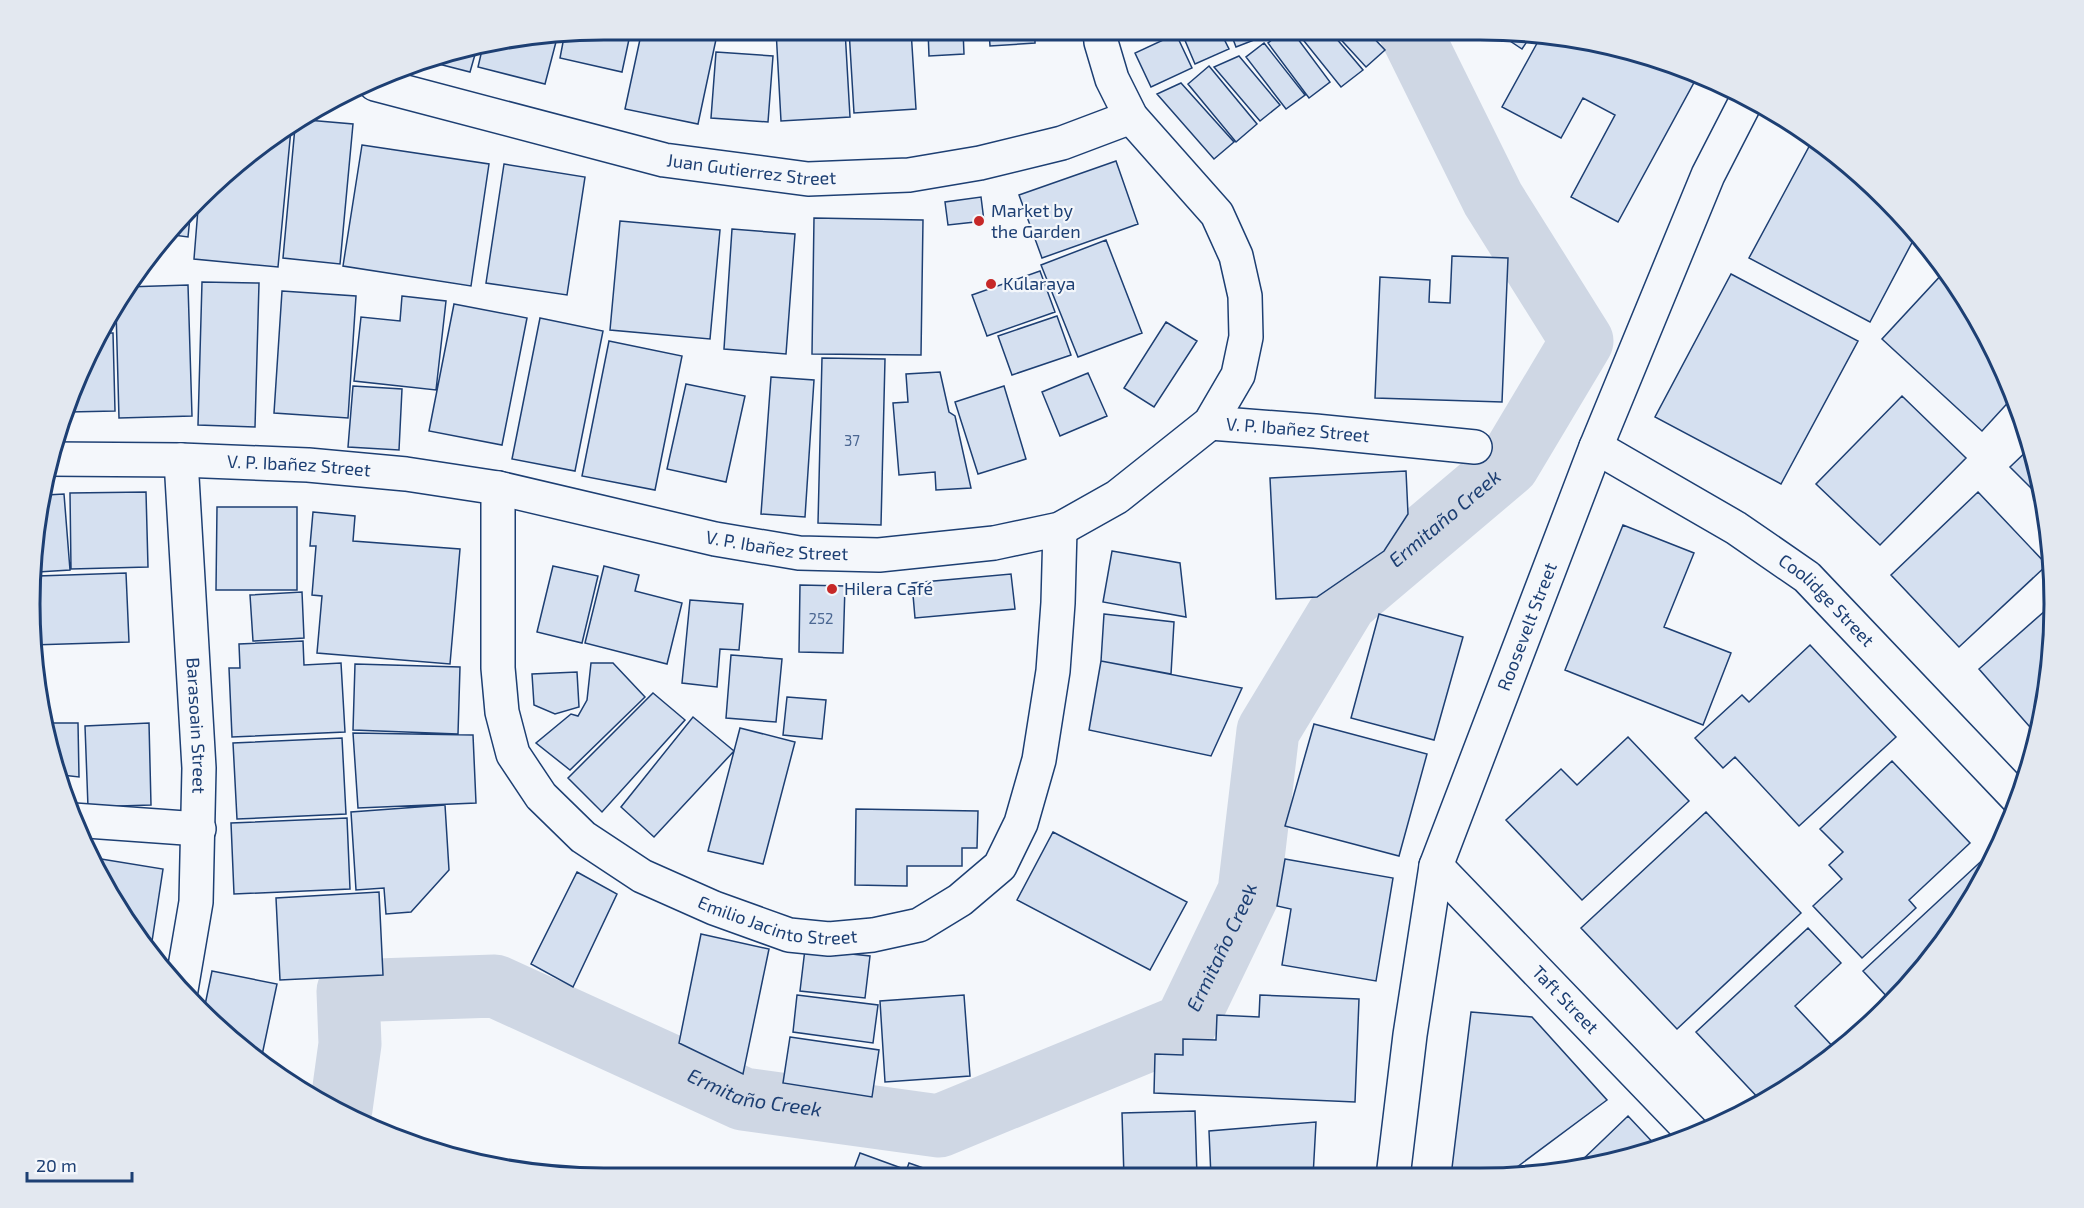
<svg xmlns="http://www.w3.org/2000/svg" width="2084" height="1208" viewBox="0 0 2084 1208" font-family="'Exo 2',sans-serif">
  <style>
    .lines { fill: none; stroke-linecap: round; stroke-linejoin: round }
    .river { stroke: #cfd7e4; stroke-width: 63 }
    .building { fill: #d5e0f0; stroke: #1d3f73; stroke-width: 1.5 }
    .minor-casing { stroke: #1d3f73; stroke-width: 36 }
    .minor { stroke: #f4f7fb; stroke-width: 33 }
    .poi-dot { fill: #c62828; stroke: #f4f7fb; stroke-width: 2 }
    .labels { text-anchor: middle; stroke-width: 4.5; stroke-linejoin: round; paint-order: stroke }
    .number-label { font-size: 15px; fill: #4b6792 }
    .street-label { font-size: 18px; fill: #1d3f73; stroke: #f4f7fb }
    .poi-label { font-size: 18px; fill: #1d3f73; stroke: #f4f7fb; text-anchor: start }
    .water-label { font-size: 20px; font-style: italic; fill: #1d3f73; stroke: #f4f7fb }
    .rim { fill: none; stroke: #1d3f73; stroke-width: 3 }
  </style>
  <rect width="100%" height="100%" fill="#f4f7fb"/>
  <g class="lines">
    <path class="river" id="s1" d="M341,1109L350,1044L348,991L495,986L743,1099L939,1126L1185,1025L1249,892L1268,731L1346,602L1508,465L1582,341L1493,199L1410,31"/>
  </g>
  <path class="building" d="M604,30H631L622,72L560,58L564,37Z
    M642,30H718L698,124L625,109Z
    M776,30H845L850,117L781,121Z
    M849,30H911L916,109L854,113Z
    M928,30H963L964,54L929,56Z
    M989,31H1035V43L990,46Z
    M1181,31H1220L1229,49L1195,64Z
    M1230,31H1253L1254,40L1236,47Z
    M1283,31H1292L1330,82L1309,98L1268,43Z
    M1296,31H1330L1363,70L1341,87Z
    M1333,31H1367L1385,50L1366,67Z
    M1495,31H1518L1532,34L1522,49Z
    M1176,34L1192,68L1151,87L1135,53Z
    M1541,36L1664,60L1697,77L1618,222L1571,197L1615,115L1583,98L1561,138L1502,107Z
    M557,38L545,84L478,67L482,50Z
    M1264,43L1305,95L1286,109L1246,57Z
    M476,51L470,72L423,60Z
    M716,52L773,56L768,122L711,118Z
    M1239,56L1280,105L1260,121L1214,67Z
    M1209,66L1257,124L1236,142L1188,84Z
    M1181,83L1234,142L1214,159L1157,94Z
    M307,120L353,124L340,264L283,258L295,127Z
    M291,129L278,267L194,259L198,209L255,148Z
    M1811,143L1830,152L1886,198L1916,235L1870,322L1749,258Z
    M362,145L489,164L471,286L343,266Z
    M1116,161L1138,224L1042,258L1019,195Z
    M504,164L585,177L567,295L486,283Z
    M981,197L984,221L948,225L945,202Z
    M190,217L188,237L173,235Z
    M814,218L923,220L921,355L812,354Z
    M620,221L720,230L710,339L610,330Z
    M732,229L795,234L786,354L724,349Z
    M1106,240L1142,333L1078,357L1041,265Z
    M1452,256L1508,258L1502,402L1375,398L1380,277L1430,280L1429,302L1450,303Z
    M1040,271L1055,312L987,336L972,295Z
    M1945,271L1957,285L2010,384L2014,396L1982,431L1882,339Z
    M1731,274L1858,341L1781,484L1655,417Z
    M202,282L259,283L255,427L198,425Z
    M188,285L192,416L119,418L116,309L126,287Z
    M282,291L356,296L348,418L274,413Z
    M402,296L446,301L436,390L354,381L361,317L400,321Z
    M454,304L527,318L502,445L429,431Z
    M1057,316L1071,355L1012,375L998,336Z
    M540,318L603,331L575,471L512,459Z
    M1166,322L1197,341L1154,407L1124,388Z
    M105,333H113L115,411L69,412Z
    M609,341L682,356L655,490L582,476Z
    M822,358L885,359L881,525L818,523Z
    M940,372L949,412L955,416L971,488L936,490L935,472L899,475L893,403L908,402L906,374Z
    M1088,373L1107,416L1060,436L1042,392Z
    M771,377L814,380L805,517L761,514Z
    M686,384L745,396L726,482L667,469Z
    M353,386L402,389L399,450L348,447Z
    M1004,386L1026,459L978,474L955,402Z
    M1902,396L1966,458L1880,545L1816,484Z
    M2030,448L2043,492L2044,501L2010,467Z
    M1406,471L1408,514L1384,551L1317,597L1276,599L1270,478Z
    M146,492L148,567L71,569L70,493Z
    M1978,492L2047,565L1959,647L1891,575Z
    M64,494L70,570L38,572L46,495Z
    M217,507H297V590H216Z
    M313,512L355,516L353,541L460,549L450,664L317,653L322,596L312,595L316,546H310Z
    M1623,525L1694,553L1664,627L1731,653L1703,725L1565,670Z
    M1112,551L1180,563L1186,617L1103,602Z
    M553,566L598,576L582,643L537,632Z
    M604,566L639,575L635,591L682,603L667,664L585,643Z
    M126,573L129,642L32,645L38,576Z
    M1011,574L1015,609L915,618L912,583Z
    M800,585L845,586L843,653L799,652Z
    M302,592L304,638L253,641L250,595Z
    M690,600L743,604L739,650L720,649L717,687L682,683Z
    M2054,603L2043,716L2037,735L1979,669Z
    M1104,614L1174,622L1171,674L1101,661Z
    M1379,614L1463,637L1434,740L1351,718Z
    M303,641L304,665L341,663L345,732L232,737L229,668H240L239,644Z
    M1810,645L1896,737L1799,826L1735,757L1723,768L1695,738L1742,695L1749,702Z
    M731,655L782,659L776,722L726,718Z
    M1101,661L1242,688L1211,756L1089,730Z
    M591,663H613L645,697L570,770L536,743L571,714L578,716L587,700Z
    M355,664L460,667L458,734L353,730Z
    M577,672L579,707L555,714L534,705L532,674Z
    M653,693L685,720L602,812L568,778Z
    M787,697L826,700L822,739L783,735Z
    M693,717L734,751L654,837L621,807Z
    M50,723H78L79,777L62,775Z
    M149,723L151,805L88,807L85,726Z
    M1314,724L1427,754L1399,856L1285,826Z
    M740,728L795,742L763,864L708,851Z
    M353,733L473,735L476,803L358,808Z
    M1628,737L1689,801L1582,900L1506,820L1561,769L1577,785Z
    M342,738L346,814L237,819L233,743Z
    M1892,761L1970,843L1909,900L1916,908L1862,958L1813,906L1842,879L1829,865L1843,852L1820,829Z
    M445,805L449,870L411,912L386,914L384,888L356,890L351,812Z
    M856,809L978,811L977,848H962V866H907V886L855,885Z
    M1706,812L1801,913L1677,1029L1581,928Z
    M347,818L350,889L234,894L231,823Z
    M1053,832L1187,902L1150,970L1017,900Z
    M1990,853L1993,856L1957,923L1892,1002L1863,971Z
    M95,858L163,869L151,948Z
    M1285,859L1393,878L1376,981L1282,965L1291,909L1277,906Z
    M577,872L617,894L573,987L531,964Z
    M379,892L383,975L280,980L276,898Z
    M1808,928L1841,963L1795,1006L1835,1049L1763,1103L1696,1032Z
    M701,934L769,949L743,1074L679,1043Z
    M805,949L870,956L865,998L800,991Z
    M212,971L277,984L261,1060L204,1010Z
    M797,995L878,1005L873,1043L793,1032Z
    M964,995L970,1076L885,1082L880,1001Z
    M1260,995L1359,999L1355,1102L1154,1093L1155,1054L1183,1055V1039L1216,1040L1217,1015L1259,1017Z
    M1471,1012L1532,1017L1607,1100L1513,1170L1452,1168Z
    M790,1037L879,1050L872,1097L783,1083Z
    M1195,1111L1197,1177H1124L1122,1113Z
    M1628,1116L1659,1149L1577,1165Z
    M1316,1122L1313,1177H1211L1209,1131Z
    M860,1153L904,1169L901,1177H851Z
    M909,1163L949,1177H904Z"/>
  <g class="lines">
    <g class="minor-casing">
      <g id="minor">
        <path id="s2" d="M375,84L664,160L808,179L909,175L980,163L1062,143L1131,117"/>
        <path id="s3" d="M1210,423L1315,431L1475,447"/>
        <path id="s4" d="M1596,447L1736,528L1807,577L2018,799"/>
        <path id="s5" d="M49,459L181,460L308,465L406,474L498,488L715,539L799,553L879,555L994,543L1060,529L1117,497L1210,423L1238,375L1246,337L1245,296L1236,256L1217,214L1131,117L1112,79L1101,42L1100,31"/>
        <path id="s6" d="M181,460L199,768L196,902L181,990"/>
        <path id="s7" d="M498,488V668L502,712L513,754L541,796L583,837L642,876L714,908L789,935L829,939L873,935L919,925L960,900L1000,866L1021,823L1039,760L1053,671L1058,603L1060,529"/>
        <path d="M73,820L199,829"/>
        <path id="s8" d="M1436,866L1694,1134"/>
        <path id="s9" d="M1393,1177L1410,1035L1436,866L1596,447L1708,175L1746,101"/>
      </g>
    </g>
    <use href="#minor" class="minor"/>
  </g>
  <g class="poi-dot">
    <circle cx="979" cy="221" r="6"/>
    <circle cx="991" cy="284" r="6"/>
    <circle cx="832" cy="589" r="6"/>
  </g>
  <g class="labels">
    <g class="number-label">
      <text x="852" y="446">37</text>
      <text x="821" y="624">252</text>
    </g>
    <g class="street-label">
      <text dy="6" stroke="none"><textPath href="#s2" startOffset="387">Juan Gutierrez Street</textPath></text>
      <text dy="6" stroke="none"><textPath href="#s3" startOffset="88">V. P. Ibañez Street</textPath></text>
      <text dy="6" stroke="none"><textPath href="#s5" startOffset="250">V. P. Ibañez Street</textPath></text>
      <text dy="6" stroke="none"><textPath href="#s5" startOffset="736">V. P. Ibañez Street</textPath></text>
      <text dy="6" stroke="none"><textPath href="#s4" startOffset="278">Coolidge Street</textPath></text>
      <text dy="6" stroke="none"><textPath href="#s9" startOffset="570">Roosevelt Street</textPath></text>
      <text dy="6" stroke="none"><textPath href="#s6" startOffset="266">Barasoain Street</textPath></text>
      <text dy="6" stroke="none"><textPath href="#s7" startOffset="592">Emilio Jacinto Street</textPath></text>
      <text dy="6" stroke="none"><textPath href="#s8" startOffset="186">Taft Street</textPath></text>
    </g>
    <g class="poi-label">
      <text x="991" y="217">Market by<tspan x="991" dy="21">the Garden</tspan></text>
      <text x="1003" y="290">Kularaya</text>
      <text x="844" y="595">Hilera Café</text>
    </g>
    <g class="water-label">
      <text dy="7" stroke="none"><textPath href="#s1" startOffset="1592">Ermitaño Creek</textPath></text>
      <text dy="7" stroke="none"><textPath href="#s1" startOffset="1088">Ermitaño Creek</textPath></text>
      <text dy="7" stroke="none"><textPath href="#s1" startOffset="548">Ermitaño Creek</textPath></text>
    </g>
  </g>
  <path d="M0 0H2084V1208H0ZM604 40H1480A564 564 0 0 1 2044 604V604A564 564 0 0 1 1480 1168H604A564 564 0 0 1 40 604V604A564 564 0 0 1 604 40Z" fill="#e3e8f0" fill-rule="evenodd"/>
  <path class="rim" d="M604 40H1480A564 564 0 0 1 2044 604V604A564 564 0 0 1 1480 1168H604A564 564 0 0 1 40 604V604A564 564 0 0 1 604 40Z"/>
  <path d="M27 1172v9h105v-9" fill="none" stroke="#1d3f73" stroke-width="3"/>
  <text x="36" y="1172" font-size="18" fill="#1d3f73" stroke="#f4f7fb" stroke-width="4.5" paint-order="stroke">20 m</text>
</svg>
